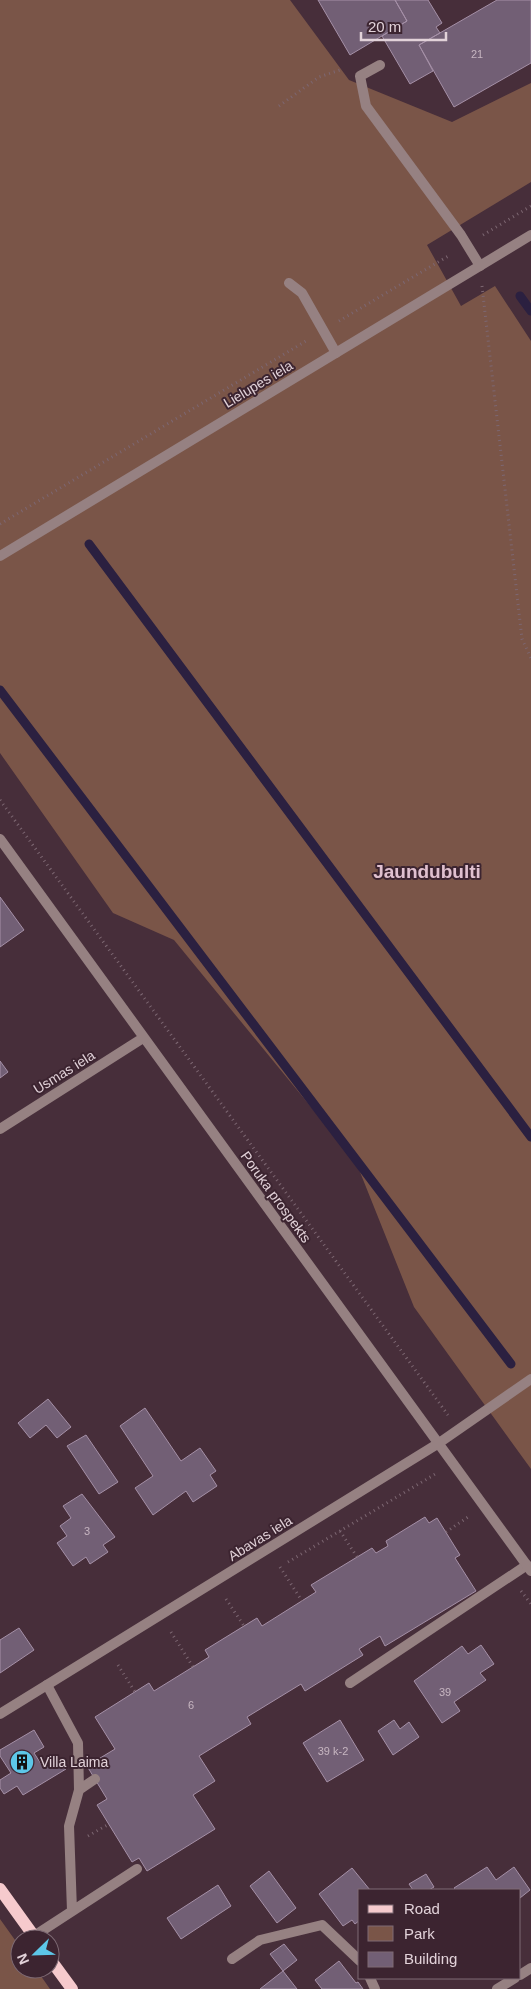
<svg xmlns="http://www.w3.org/2000/svg" width="531" height="1989" viewBox="0 0 531 1989" font-family="Arial,sans-serif">
  <style>
    .green { fill: #7a5548 }
    .lines { fill: none; stroke-linecap: round; stroke-linejoin: round }
    .stream { stroke: #2b2040; stroke-width: 9 }
    .building { fill: #725f75; stroke: #a590a7 }
    .path { stroke: #7d6772; stroke-width: 3; stroke-dasharray: 1 4; stroke-linecap: butt }
    .service { stroke: #968182; stroke-width: 10 }
    .minor { stroke: #968182; stroke-width: 10 }
    .primary { stroke: #f6cacd; stroke-width: 12 }
    .labels { text-anchor: middle; stroke-width: 4; stroke-linejoin: round; paint-order: stroke }
    .number-label { font-size: 11px; fill: #c6b5c0 }
    .street-label { font-size: 14px; fill: #e2d2d9; stroke: #3c2430 }
    .poi-label { font-size: 14px; fill: #e2d2d9; stroke: #3c2430; text-anchor: start }
    .district-label { font-size: 19px; font-weight: bold; fill: #e0c0cf; stroke: #3c2430 }
  </style>
  <rect width="100%" height="100%" fill="#472e3a"/>
  <path class="green" d="M0,0H290L349,80L452,122L531,83V182L427,245L461,306L495,286L531,341V1469L414,1307L356,1162L174,940L113,913L0,753Z
    M0,1919L20,1947V1969H36L50,1989H0Z"/>
  <g class="lines">
    <path class="stream" d="M520,296L531,311
      M89,544L531,1137
      M0,690L511,1364"/>
  </g>
  <path class="building" d="M318,0H395L407,21L350,55Z
    M395,0H428L442,23L436,27L440,33L419,45L433,71L410,84L382,36L407,21Z
    M497,0H531V63L454,107L419,45Z
    M0,897L24,930L0,947Z
    M0,1061L8,1072L0,1078Z
    M48,1399L71,1427L57,1438L46,1425L30,1438L18,1423Z
    M145,1408L181,1461L200,1448L216,1471L210,1475L217,1486L193,1502L186,1491L153,1515L135,1488L153,1476L120,1426Z
    M86,1435L118,1482L99,1494L67,1446Z
    M82,1494L115,1537L103,1545L108,1552L90,1564L86,1557L73,1566L57,1543L67,1536L60,1526L71,1518L63,1506Z
    M425,1517L429,1523L437,1518L460,1555L455,1558L476,1591L385,1646L380,1636L359,1649L363,1655L305,1691L301,1684L247,1717L251,1724L199,1756L215,1781L193,1795L215,1829L147,1871L139,1858L132,1862L97,1805L107,1799L87,1766L115,1749L95,1717L149,1683L154,1691L209,1657L205,1650L257,1618L262,1626L316,1592L311,1585L372,1548L376,1553L388,1546L386,1541Z
    M19,1628L34,1650L0,1673V1640Z
    M481,1645L494,1664L480,1673L486,1680L454,1702L460,1711L442,1723L414,1681L462,1646L468,1654Z
    M340,1720L364,1760L327,1782L303,1743Z
    M394,1720L400,1729L409,1722L419,1737L393,1755L378,1731Z
    M34,1730L44,1747L34,1753L43,1767L59,1758L66,1769L23,1795L17,1786L4,1794L0,1788V1780L11,1773L0,1756V1750Z
    M487,1867L496,1880L514,1867L530,1890L520,1898V1890H456L454,1888Z
    M352,1868L370,1890H360V1920L355,1924L352,1920L343,1926L319,1894Z
    M269,1871L296,1908L277,1923L250,1886Z
    M426,1874L434,1887L429,1890H413L409,1884Z
    M218,1885L231,1906L181,1939L167,1918Z
    M284,1944L297,1960L283,1971L270,1954Z
    M339,1961L356,1983L358,1982L363,1989H322L315,1980Z
    M283,1971L297,1989H260Z"/>
  <g class="lines">
    <path class="path" d="M279,106L319,77L343,69
      M483,235L531,206
      M482,286L522,639L531,658
      M339,321L450,255
      M0,524L306,341
      M0,800L448,1415
      M340,1531L357,1557
      M446,1532L468,1517
      M288,1562L437,1473
      M280,1567L302,1601
      M521,1591L531,1604
      M226,1599L244,1626
      M171,1632L193,1667
      M118,1665L135,1692
      M88,1836L109,1824"/>
    <path class="service" d="M380,65L360,76L366,106L461,235L480,266
      M289,283L302,293L336,353
      M350,1683L527,1565
      M47,1685L78,1743L79,1790L69,1826L72,1911
      M79,1790L95,1779
      M34,1936L137,1869
      M232,1959L260,1940L322,1925L360,1961
      M370,1978L375,1989"/>
    <path class="minor" d="M0,556L531,235
      M0,839L531,1571
      M0,1129L143,1038
      M0,1714L439,1443L531,1379
      M520,1975L531,1968
      M497,1989L515,1978"/>
    <path class="primary" d="M0,1889L36,1939
      M50,1959L72,1989"/>
  </g>
  <defs>
    <g id="building-disc" transform="scale(1.25)"><circle r="9.5" fill="#5dc7e8" stroke="#3c2430"/><path d="M-4-6H4V6H1V3H-1V6H-4ZM-2.5-4.3h1.7v1.8h-1.7ZM.8-4.3h1.7v1.8H.8ZM-2.5-1h1.7V.8h-1.7ZM.8-1h1.7V.8H.8Z" fill="#111"/></g>
  </defs>
  <g fill-rule="evenodd">
    <use href="#building-disc" x="22" y="1762"/>
  </g>
  <g class="labels">
    <g class="number-label">
      <text x="477" y="58">21</text>
      <text x="87" y="1535">3</text>
      <text x="445" y="1696">39</text>
      <text x="191" y="1709">6</text>
      <text x="333" y="1755">39 k-2</text>
    </g>
    <g class="street-label">
      <text transform="translate(258 384) rotate(-31)" y="5">Lielupes iela</text>
      <text transform="translate(64 1072) rotate(-32)" y="5">Usmas iela</text>
      <text transform="translate(276 1197) rotate(54)" y="5">Poruka prospekts</text>
      <text transform="translate(260 1538) rotate(-32)" y="5">Abavas iela</text>
    </g>
    <g class="poi-label">
      <text x="40" y="1767">Villa Laima</text>
    </g>
    <g class="district-label">
      <text x="427" y="878">Jaundubulti</text>
    </g>
  </g>
  <rect x="358" y="1889" width="162" height="90" fill="#3c2430" stroke="#7e6a74"/>
  <rect x="368" y="1905" width="25" height="8" fill="#f6cacd" stroke="#7e6a74"/>
  <text x="404" y="1914" font-size="15" fill="#e2d2d9">Road</text>
  <rect x="368" y="1926" width="25" height="15" fill="#7a5548" stroke="#7e6a74"/>
  <text x="404" y="1939" font-size="15" fill="#e2d2d9">Park</text>
  <rect x="368" y="1952" width="25" height="15" fill="#725f75" stroke="#7e6a74"/>
  <text x="404" y="1964" font-size="15" fill="#e2d2d9">Building</text>
  <g transform="translate(35 1954) rotate(247)"><circle r="24" fill="#3c2430" stroke="#7e6a74"/>
  <path d="M0-4L9 19L0 12L-9 19Z" fill="#5dc7e8"/>
  <text y="-8" font-size="14" font-weight="bold" text-anchor="middle" fill="#e2d2d9">N</text>
  </g>
  <path d="M361 32v8h85v-8" fill="none" stroke="#e2d2d9" stroke-width="2.5"/>
  <text x="368" y="32" font-size="15" fill="#e2d2d9" stroke="#3c2430" stroke-width="4" paint-order="stroke">20 m</text>
</svg>
